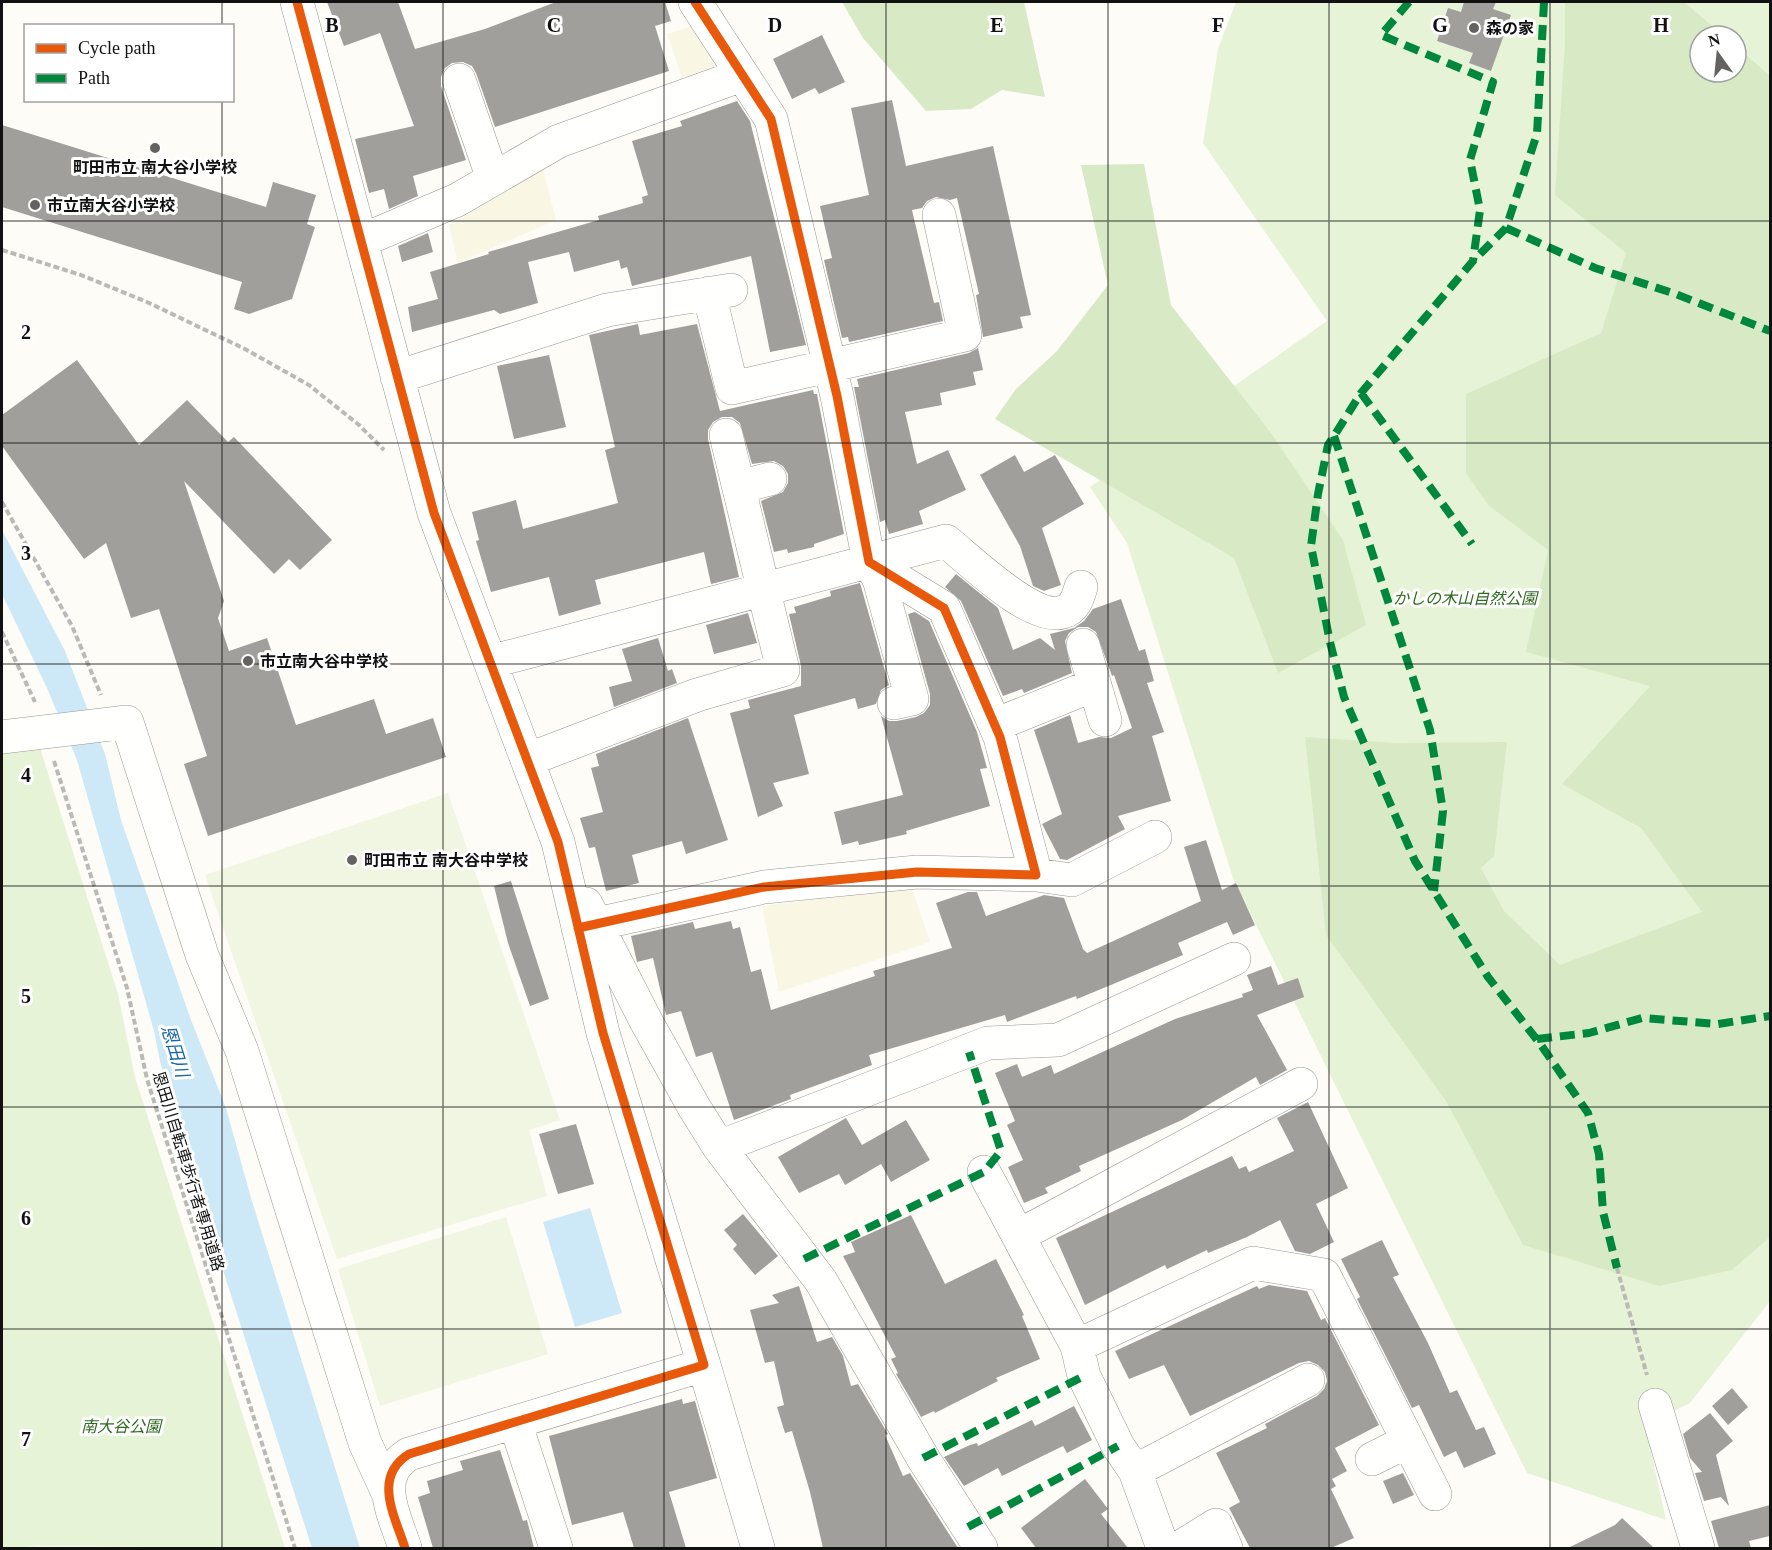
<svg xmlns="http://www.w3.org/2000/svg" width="1772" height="1550" viewBox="0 0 1772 1550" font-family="'Times New Roman','Noto Sans JP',serif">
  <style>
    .farmland { fill: #f9f7e4 }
    .green { fill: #e7f3d7; fill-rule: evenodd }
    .forest { fill: #d8eac5 }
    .pitch { fill: #f0f6e1 }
    .water { fill: #cde8f7 }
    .building { fill: #a19f9c }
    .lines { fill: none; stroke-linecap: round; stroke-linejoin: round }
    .minor-casing { stroke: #979795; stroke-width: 34 }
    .path { stroke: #b9b9b8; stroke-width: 4; stroke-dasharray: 6 3; stroke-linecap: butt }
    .minor { stroke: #fffffe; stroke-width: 33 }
    .quiet { stroke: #00873e; stroke-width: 8; stroke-dasharray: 15 8; stroke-linecap: butt }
    .cycleway-casing { stroke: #fff; stroke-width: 13 }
    .cycleway { stroke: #e8590c; stroke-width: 9 }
    .grid { fill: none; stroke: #111; stroke-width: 1.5; stroke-opacity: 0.55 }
    .poi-dot { fill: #646362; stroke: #fff; stroke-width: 2 }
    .labels { text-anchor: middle; stroke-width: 6; stroke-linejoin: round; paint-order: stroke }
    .poi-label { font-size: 16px; font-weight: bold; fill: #111; stroke: #fff; text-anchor: start }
    .park-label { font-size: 16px; font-style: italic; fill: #2f6b1f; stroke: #fff }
    .street-label { font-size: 16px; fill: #111; stroke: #fff }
    .water-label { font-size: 18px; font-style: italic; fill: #1768a6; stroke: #fff }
    .grid-label { font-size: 20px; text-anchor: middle; font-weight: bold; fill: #111; stroke: #fff; stroke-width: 6; stroke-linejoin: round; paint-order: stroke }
  </style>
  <rect width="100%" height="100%" fill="#fdfcf7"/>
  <path class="farmland" d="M692,26L722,63L682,78L667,34Z
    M543,169L556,220L458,263L449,225Z
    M912,888L930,942L779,992L762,906Z"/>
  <path class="green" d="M1236,2H1770V1301L1690,1403L1645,1425L1666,1520L1527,1473L1233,878L1127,543L1090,487L1327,321L1203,143L1218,49ZM1700,36H1736V72H1700Z
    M39,745L118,994L135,1077L285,1548L42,1546L2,1548V749Z"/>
  <path class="forest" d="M842,2H1024L1045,97L1002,90L971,109L926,111L863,38Z
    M1565,2H1684L1724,36H1700V72H1736V46L1770,76V1237L1732,1270L1659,1286L1523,1245L1446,1101L1326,935L1305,737L1397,743L1507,742L1494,856L1481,868L1504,911L1560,965L1702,912L1641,828L1562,784L1650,686L1526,652L1548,550L1488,505L1466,473V394L1601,333L1626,253L1555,195L1565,42Z
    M1144,164L1171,305L1271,433L1343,540L1366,625L1278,673L1234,558L995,419L1015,390L1057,351L1108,285L1081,165Z"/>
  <path class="pitch" d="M448,793L560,1120L529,1130L547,1196L337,1259L205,875Z
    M506,1217L548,1354L380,1406L338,1269Z"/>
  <path class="water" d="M2,530L65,651L105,754L121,820L191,1020L226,1108L251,1198L360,1548H312L183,1145L160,1061L154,1031L77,760L47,688L2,594Z
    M590,1208L622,1313L575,1327L543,1222Z"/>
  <path class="building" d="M327,2H398L415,49L485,29L556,2H665L671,21L655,26L669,71L495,127L476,73L472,66L463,62L452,63L445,68L441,77V86L466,160L413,176L418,196L389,209L384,189L369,193L355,139L414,126L380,33L344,46Z
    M1464,2H1496L1493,9L1511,15L1491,71L1469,63L1473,53L1437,41L1448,8L1461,12Z
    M822,35L845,82L819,94L815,88L792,99L773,59Z
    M892,100L906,166L993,146L1031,315L1020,317L1023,328L983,337L976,295L979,294L957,198L950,200L936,197L927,201L922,208L912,210L934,303L939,302L943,321L849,342L848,337L842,338L824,260L832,258L820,206L869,195L851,108Z
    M737,101L750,121L806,345L770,352L751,256L632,286L627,267L621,269L619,260L574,272L569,252L528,262L538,303L500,314L494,310L412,332L408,307L438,299L430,272L489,254L488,252L599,220L598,216L643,203L642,197L648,195L632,141L682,126L680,121Z
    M2,125L266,207L273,182L316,195L307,224L315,227L292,299L249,314L234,309L242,282L2,207Z
    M428,233L433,252L402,262L398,246Z
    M638,324L640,335L697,324L720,411L813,390L814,394H817L844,534L814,544V547L788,553L787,549L774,552L761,501L783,492L788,483V474L783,466L774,461L752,464L740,423L732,417H722L713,422L708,430V439L739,577L711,584L704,552L595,580L601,604L559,616L549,577L491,592L476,541L479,540L472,512L516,500L523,529L618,503L605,450L615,447L589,335Z
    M978,348L983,370L973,372L976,385L940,393L942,405L905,412L917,464L948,450L966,490L919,511L923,524L889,534L885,520L880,522L854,387H859L857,379L969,353Z
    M549,355L566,427L514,439L497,366Z
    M77,360L139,445L187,400L228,442L234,437L332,540L300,570L289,559L274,574L184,481L224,601L218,618L229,651L267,638L296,725L374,699L386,734L433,718L446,757L208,836L184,764L207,756L159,609L131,618L106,543L84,559L2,446V415Z
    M1015,455L1024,472L1055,455L1084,504L1042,528L1061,585L1044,591L1033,586L1020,546L980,475Z
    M956,574L998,608L1013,650L1040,638L1055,650L1050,634L1074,628L1084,621L1093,609L1121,599L1139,651L1145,649L1154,681L1147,683L1164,732L1152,736L1171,801L1118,816L1125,829L1067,860L1060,859L1042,824L1062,814L1034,730L1070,715L1078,743L1099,737L1111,738L1132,728L1114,675L1112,676L1096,632L1088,627H1078L1069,633L1065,641L1072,673L1024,693L1022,689L1003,696L961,601L945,587Z
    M860,583L889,685L881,690L876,704L858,709L855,698L794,715L809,774L773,783L783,806L758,817L730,713L750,708L748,700L801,686V666L789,614L796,613L794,607L831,596L830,591Z
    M915,612L929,621L977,732L987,768L980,769L990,806L906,831L907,834L859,845L858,841L842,845L834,812L903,795L881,716L889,721H897L916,717L924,713L930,705V694L908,614Z
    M748,613L757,643L714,654L706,625Z
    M658,638L668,671L672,669L677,683L614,707L609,687L632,681L622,649Z
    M688,718L728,840L686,854L682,841L632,855L639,883L606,891L595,847L589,848L580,818L603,812L591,768L599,766L596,754Z
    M1206,840L1222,890L1236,883L1255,925L1233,935L1227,922L1178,943L1183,955L1077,999L1076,996L1007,1022L1005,1015L869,1055L872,1065L790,1095L791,1099L734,1120L712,1052L696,1057L681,1011L666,1015L653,958L637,962L631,936L693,922L695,929L731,921L733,929L740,927L751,972L761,969L771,1010L875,976L873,971L952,948L936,903L968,892H977L986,916L1044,895L1064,898L1083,949L1087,953L1201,901L1184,847Z
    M511,881L549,999L530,1006L508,943L494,886Z
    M1271,966L1278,985L1298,978L1304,997L1257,1015L1287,1070L1260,1085L1256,1077L1182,1120L1079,1166L1081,1171L1045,1188L1048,1193L1024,1203L1008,1167L1023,1160L1007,1125L1015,1121L995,1073L1017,1064L1022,1077L1051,1065L1054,1074L1175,1019L1243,997L1242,994L1253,990L1247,975Z
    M1308,1102L1348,1188L1316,1204L1334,1242L1310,1254L1295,1251L1280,1220L1247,1237L1208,1253L1207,1250L1167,1269L1165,1265L1085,1305L1056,1238L1232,1156L1239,1169L1246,1166L1249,1172L1294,1151L1277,1118Z
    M846,1118L862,1145L906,1120L930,1160L891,1182L881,1164L845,1185L839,1174L799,1193L778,1157Z
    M576,1124L594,1184L558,1194L539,1134Z
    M743,1214L778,1256L755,1275L733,1249L737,1245L724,1230Z
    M911,1215L945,1284L996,1259L1024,1315L1022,1316L1040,1359L996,1378L998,1381L935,1413L934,1411L921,1417L896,1374L898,1373L891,1359L896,1357L843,1256L855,1252L851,1242Z
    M1382,1240L1399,1275L1393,1277L1428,1343L1450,1393L1457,1390L1476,1430L1484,1427L1496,1454L1464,1468L1456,1451L1444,1457L1419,1405L1412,1408L1357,1299L1360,1297L1341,1259Z
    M1269,1285L1307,1291L1321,1320L1325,1318L1379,1425L1335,1448L1347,1471L1332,1479L1336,1486L1331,1489L1354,1538L1331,1548H1250L1229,1508L1240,1502L1216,1453L1267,1428L1265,1424L1317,1396L1324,1389L1327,1381L1325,1372L1318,1365L1309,1361L1299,1363L1190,1416L1164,1365L1129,1379L1115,1351L1257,1286L1259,1289Z
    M799,1286L817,1342L832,1337L843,1356L851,1386L858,1384L888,1434L885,1435L903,1476L910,1473L958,1548H823L810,1492L792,1431L785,1433L777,1407L784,1405L774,1361L765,1363L750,1310L779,1303L772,1295Z
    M1732,1388L1748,1407L1728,1425L1712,1406Z
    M682,1399L683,1404L695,1401L717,1478L669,1492L686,1548H634L623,1512L572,1525L549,1436Z
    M1074,1406L1092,1440L1067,1453L1063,1446L1002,1476L998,1468L964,1486L944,1457L970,1445L977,1443L978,1446L1032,1420L1035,1426Z
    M1710,1413L1733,1441L1716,1455L1729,1506L1721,1497L1704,1501L1695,1473L1702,1472L1690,1458L1683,1434Z
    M500,1450L523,1521L527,1520L534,1548H433L418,1497L430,1493L427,1481L463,1470L460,1461Z
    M1403,1473L1414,1495L1393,1504L1383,1481Z
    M1085,1479L1108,1509L1101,1514L1128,1548H1036L1021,1528Z
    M1770,1505V1536L1749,1541L1751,1548H1719L1711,1521Z
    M1622,1518L1654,1548H1568L1615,1525Z"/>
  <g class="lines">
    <g class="minor-casing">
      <path id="minor" d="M297,2L434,513L558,842L603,1033L704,1365L409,1454C372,1477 395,1516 405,1548
        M695,2L771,119L837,396L869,562L944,608L1000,737L1036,875
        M459,80L493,179
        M361,241L457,200L559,141L742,75
        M709,293L732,388L965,335L939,215
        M397,377L607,310L731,290
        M739,487L770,479
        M869,562L879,579L912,699L894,703
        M1083,645L1105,720
        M490,662L946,541C970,560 1032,622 1063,612C1075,609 1078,597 1081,587
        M995,725L1094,685
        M2,737L127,722L202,955L242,1051L365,1443L388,1493
        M527,760L697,695L783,670L726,435
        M586,904L646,1021L694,1107L719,1147L821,1281L923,1458L981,1548
        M578,928L764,887L917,872L1036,875L1072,880L1155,837
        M719,1147L988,1043L1058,1040L1234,959
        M984,1172L1077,1346L1084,1376L1118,1446L1135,1471L1163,1548
        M1020,1235L1301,1084
        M1077,1346L1253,1263L1324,1275L1435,1494
        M704,1365L758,1548
        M1655,1405L1698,1548
        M515,1422L556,1548
        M1372,1459L1408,1441
        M1135,1471L1308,1380
        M1179,1548L1216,1525L1226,1548"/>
    </g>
    <path class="path" d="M2,250L81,275L147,302L245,349L309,385L359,425L384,450
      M2,502L72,626L101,695
      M2,632L35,702
      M54,761L127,988L147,1079L295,1548
      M1617,1268L1647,1375"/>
    <use href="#minor" class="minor"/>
    <path class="quiet" d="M1409,2L1381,35L1493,82L1470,160L1480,210L1473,261
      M1544,2L1537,134L1506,228L1473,261L1361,393L1334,436L1328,445L1318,494L1311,546L1330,642L1344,697L1415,861L1488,977L1541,1045L1588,1113L1599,1154L1603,1212L1617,1268
      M1506,228L1595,268L1673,293L1770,331
      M1361,393L1472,544
      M1334,436L1430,730L1443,811L1434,891
      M1537,1039L1589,1033L1642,1018L1718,1024L1770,1016
      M804,1259L984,1172L1001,1151L969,1052
      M923,1458L1084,1376
      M968,1527L1118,1446"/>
    <g class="cycleway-casing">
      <path id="cycleway" d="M297,2L434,513L558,842L603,1033L704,1365L409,1454C372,1477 395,1516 405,1548
        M578,928L764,887L917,872L1036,875L1000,737L944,608L869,562L837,396L771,119L695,2"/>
    </g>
    <use href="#cycleway" class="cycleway"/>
  </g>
  <path class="grid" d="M222,2V26M443,2V1548M664,2V1548M886,2V1548M1108,2V1548M1329,2V1548M1550,2V1548M222,100V1548M2,221H1770M2,443H1770M2,664H1770M2,886H1770M2,1107H1770M2,1329H1770"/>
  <g class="poi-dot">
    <circle cx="1474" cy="28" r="6"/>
    <circle cx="155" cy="148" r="6"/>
    <circle cx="35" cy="205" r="6"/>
    <circle cx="248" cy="661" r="6"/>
    <circle cx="352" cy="860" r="6"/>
  </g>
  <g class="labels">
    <g class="poi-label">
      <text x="1486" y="34">森の家</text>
      <text x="155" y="173" text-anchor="middle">町田市立 南大谷小学校</text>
      <text x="47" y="211">市立南大谷小学校</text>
      <text x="260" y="667">市立南大谷中学校</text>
      <text x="364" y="866">町田市立 南大谷中学校</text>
    </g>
    <g class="park-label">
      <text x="1465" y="604">かしの木山自然公園</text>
      <text x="121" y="1432">南大谷公園</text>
    </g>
    <g class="street-label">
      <text transform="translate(189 1171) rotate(73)" y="6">恩田川自転車歩行者専用道路</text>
    </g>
    <g class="water-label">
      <text transform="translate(175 1051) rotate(73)" y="6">恩田川</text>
    </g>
  </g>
  <g class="grid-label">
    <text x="332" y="32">B</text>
    <text x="554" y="32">C</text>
    <text x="775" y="32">D</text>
    <text x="997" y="32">E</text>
    <text x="1218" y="32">F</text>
    <text x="1440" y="32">G</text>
    <text x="1661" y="32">H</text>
    <text x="26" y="339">2</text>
    <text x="26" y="560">3</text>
    <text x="26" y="782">4</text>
    <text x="26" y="1003">5</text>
    <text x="26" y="1225">6</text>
    <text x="26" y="1446">7</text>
  </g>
  <rect width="1772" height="1550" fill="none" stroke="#111111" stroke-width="6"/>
  <rect x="24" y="24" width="210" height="78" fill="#ffffff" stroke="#a0a0a0" stroke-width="1.5"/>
  <rect x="36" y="44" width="30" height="9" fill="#e8590c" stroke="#a0a0a0" stroke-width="1.5"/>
  <text x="78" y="54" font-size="18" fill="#111111">Cycle path</text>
  <rect x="36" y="74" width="30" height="9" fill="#00873e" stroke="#a0a0a0" stroke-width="1.5"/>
  <text x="78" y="84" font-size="18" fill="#111111">Path</text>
  <g transform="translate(1718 54) rotate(345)"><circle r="28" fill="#ffffff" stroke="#a0a0a0" stroke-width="1.5"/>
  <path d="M0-4.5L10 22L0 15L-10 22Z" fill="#646362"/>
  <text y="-9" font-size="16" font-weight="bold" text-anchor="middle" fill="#111111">N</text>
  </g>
</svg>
